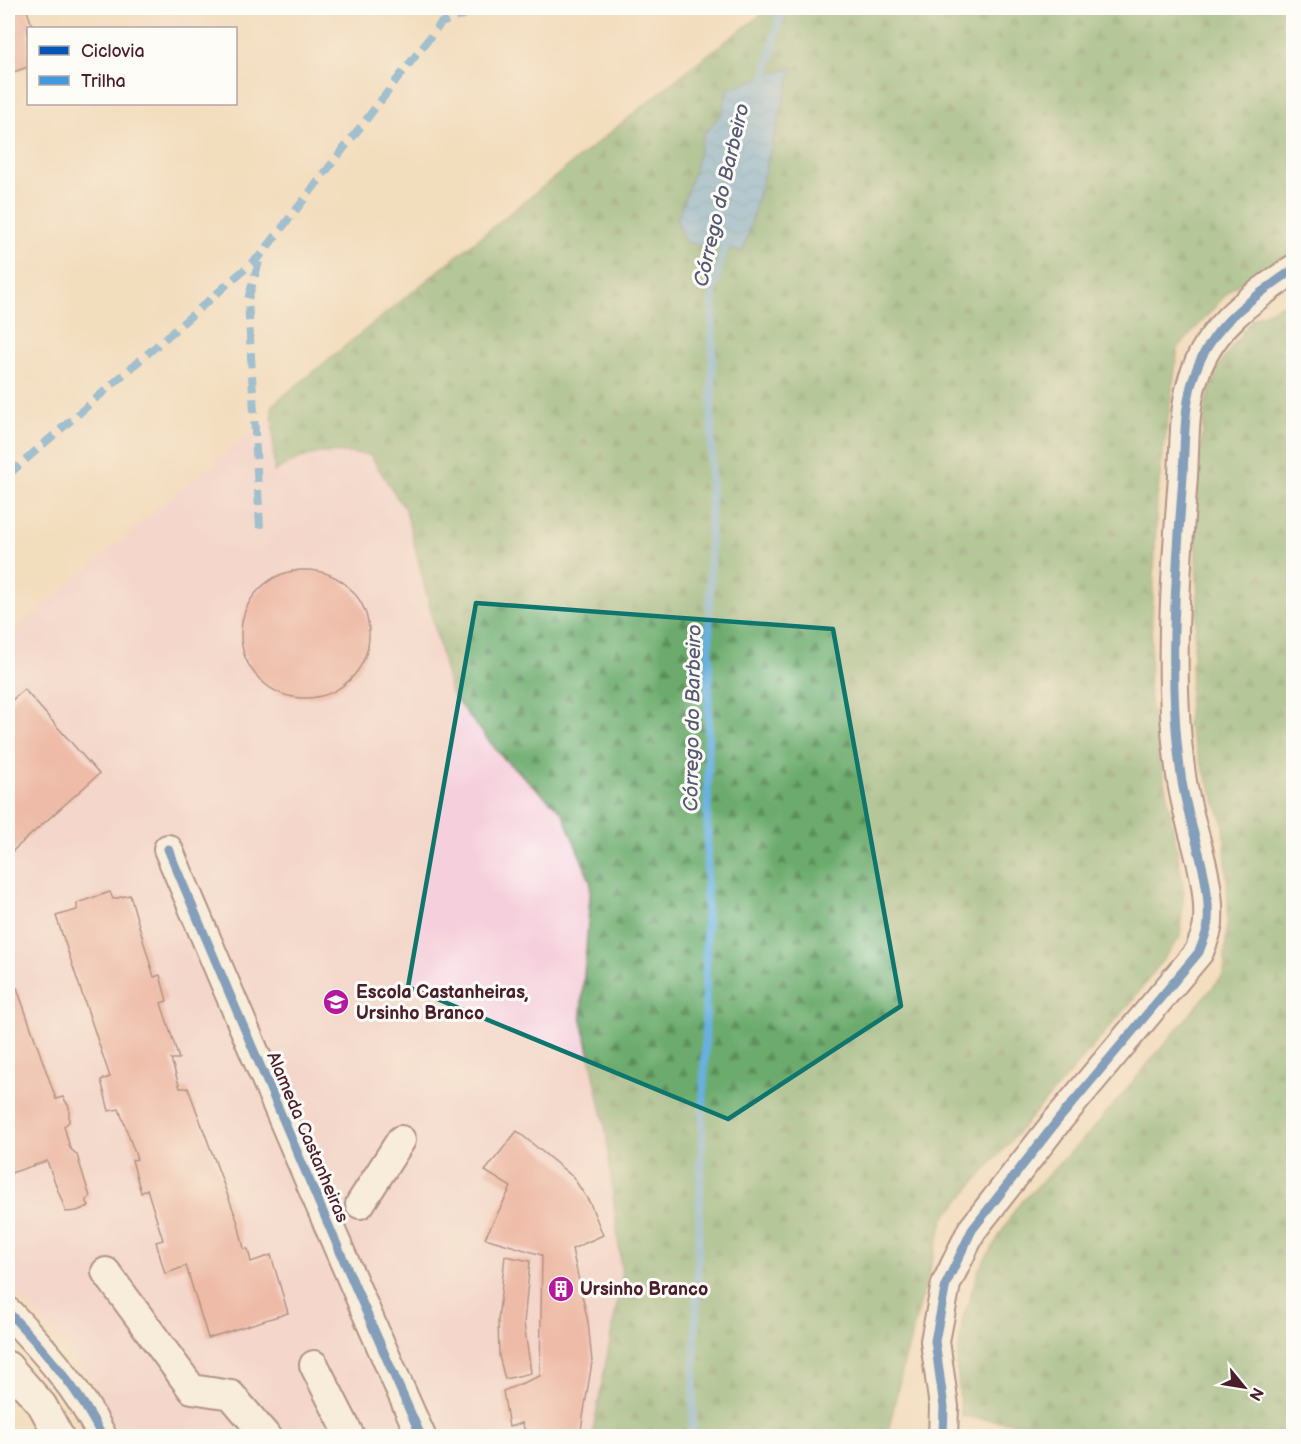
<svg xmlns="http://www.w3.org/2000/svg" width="1301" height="1444" viewBox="0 0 1301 1444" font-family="'Balsamiq Sans',sans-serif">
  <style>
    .built { fill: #f5cfdc }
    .forest { fill: url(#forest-firs); stroke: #5b654c; stroke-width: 1.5 }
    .water { fill: url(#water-waves); stroke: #5a6886; stroke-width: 1.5 }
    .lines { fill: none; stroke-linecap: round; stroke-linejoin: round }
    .stream { stroke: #69b0e0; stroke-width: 8 }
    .building { fill: #e7938e }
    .minor-casing { stroke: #633c41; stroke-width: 32 }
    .minor { stroke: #fff; stroke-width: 28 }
    .quiet { stroke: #409be1; stroke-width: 8; stroke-dasharray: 15 8; stroke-linecap: butt }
    .cycleway-casing { stroke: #fdfcf7; stroke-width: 13 }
    .cycleway { stroke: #0057b8; stroke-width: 9 }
    .marked { fill: none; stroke: #0f766e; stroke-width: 4.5; stroke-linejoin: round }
    .labels { text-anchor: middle; stroke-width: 6; stroke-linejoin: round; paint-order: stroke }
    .poi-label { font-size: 18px; font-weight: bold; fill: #4a1f2b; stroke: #fdfcf7; text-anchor: start }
    .street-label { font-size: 18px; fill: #4a1f2b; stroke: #fdfcf7 }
    .water-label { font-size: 20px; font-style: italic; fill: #565973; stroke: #fdfcf7 }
  </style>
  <defs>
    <pattern id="forest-firs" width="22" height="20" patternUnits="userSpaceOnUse" patternTransform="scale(1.5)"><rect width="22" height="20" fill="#6cab6d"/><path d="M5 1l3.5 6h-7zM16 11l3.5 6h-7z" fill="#5b8b5a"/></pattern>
    <pattern id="water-waves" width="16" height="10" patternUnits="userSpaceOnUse" patternTransform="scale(1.5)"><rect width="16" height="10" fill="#69b0e0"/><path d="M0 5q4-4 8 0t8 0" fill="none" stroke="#588fb6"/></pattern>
  </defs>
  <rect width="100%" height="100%" fill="#fdfcf7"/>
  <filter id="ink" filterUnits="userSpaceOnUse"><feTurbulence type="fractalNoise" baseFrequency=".0167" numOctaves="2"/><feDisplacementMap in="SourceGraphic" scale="12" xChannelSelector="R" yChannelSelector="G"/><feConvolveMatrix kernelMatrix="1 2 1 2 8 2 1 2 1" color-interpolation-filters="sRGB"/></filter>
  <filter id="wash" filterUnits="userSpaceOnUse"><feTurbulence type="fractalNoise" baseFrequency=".008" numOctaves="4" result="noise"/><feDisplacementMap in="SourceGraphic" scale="24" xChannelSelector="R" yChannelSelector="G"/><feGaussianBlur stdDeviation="1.35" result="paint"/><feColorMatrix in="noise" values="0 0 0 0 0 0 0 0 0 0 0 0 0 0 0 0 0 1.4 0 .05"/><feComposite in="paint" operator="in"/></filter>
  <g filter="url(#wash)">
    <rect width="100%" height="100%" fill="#f2ddbd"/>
    <path class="built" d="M562,184L660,1436H121L84,1367L8,1285V637L171,497Z"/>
    <path class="forest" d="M770,8H1293V251L1232,288L1178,348L1157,498L1149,695L1184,890L1180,937L1132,1001L944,1218L904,1363L887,1436H592L622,1277L606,1131L581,1015L591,883L562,812L502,757L451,694L406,511L370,455C331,450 307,450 274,472L272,405L694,65Z
      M1293,299V1436H1116L961,1416L957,1367L962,1321L979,1269L1016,1208L1091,1131L1224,974L1228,905L1224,825L1187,725L1198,599L1194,512L1206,402L1218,367L1252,319Z"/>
    <path class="water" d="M793,67L743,252L685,242L677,220L695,169L703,135L723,112L727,89Z"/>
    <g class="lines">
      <path class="stream" d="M763,86L782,8
        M692,1436L705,1049L713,291L726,239"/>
    </g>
    <g id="blocks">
      <path class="building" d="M12,8H26L33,28H28V67L8,74V9Z
        M241 634a64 64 0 1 1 128 0a64 64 0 1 1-128 0Z
        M24,689L99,774L8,855V704Z
        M110,892L113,899L130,895L154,977L160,975L167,1001L161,1003L179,1059H171L180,1088H188L238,1223L244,1249H248L251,1262L271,1255L288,1313L208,1338L186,1266L165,1274L156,1242L163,1240L147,1189L141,1193L132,1160L137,1159L119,1109L109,1111L101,1080L110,1077L56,916L77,910V903Z
        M17,988L56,1099L63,1097L69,1107V1122L64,1126L70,1148L77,1155L90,1197L86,1200L89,1206L77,1211L66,1212L47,1161L8,1174V991Z
        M517,1131L573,1177L590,1203L603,1235L572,1249L588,1322L592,1362L580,1436H527L522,1423L509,1427L503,1391L540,1376L542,1255L485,1238L511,1187L485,1171Z
        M505,1256L530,1261L524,1323L531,1373L505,1379L499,1356L498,1321Z"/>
    </g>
  </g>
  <g filter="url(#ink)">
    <use href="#blocks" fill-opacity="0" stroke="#633c41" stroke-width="1.5"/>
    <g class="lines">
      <g class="minor-casing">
        <path id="minor" d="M168,849C252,1046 334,1242 421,1436
          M360,1204L401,1140
          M106,1272L192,1389L231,1395L266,1436
          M8,1312C45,1351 78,1388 102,1436
          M314,1365L350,1436
          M8,1366L42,1405L59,1436
          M943,1436L944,1407L935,1341L946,1284L972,1230L1058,1120L1199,952C1202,943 1208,932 1208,922C1211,872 1187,824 1181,775C1167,680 1176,572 1183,476C1185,441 1183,401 1197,368C1215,322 1255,296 1294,269"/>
      </g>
      <use href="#minor" class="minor"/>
      <path class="quiet" d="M8,475L261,255L441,23L482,8
        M260,528L248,299L261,255"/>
      <g class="cycleway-casing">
        <path id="cycleway" d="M168,849C252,1046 334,1242 421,1436
          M8,1312C45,1351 78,1388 102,1436
          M943,1436L944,1407L935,1341L946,1284L972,1230L1058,1120L1199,952C1202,943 1208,932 1208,922C1211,872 1187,824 1181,775C1167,680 1176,572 1183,476C1185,441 1183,401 1197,368C1215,322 1255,296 1294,269"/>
      </g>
      <use href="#cycleway" class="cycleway"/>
    </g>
  </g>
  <path d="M0 0H1301V1444H0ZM476,603L833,629L901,1006L728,1119L408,987Z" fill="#f2ddbd" fill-opacity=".55" fill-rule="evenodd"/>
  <path class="marked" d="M476,603L833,629L901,1006L728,1119L408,987Z"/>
  <defs>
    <g id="school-disc" transform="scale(1.35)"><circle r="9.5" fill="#b5179e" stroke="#fdfcf7"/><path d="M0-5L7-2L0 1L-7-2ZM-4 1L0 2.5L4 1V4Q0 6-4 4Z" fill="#fff"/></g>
    <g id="building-disc" transform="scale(1.35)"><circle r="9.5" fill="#b5179e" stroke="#fdfcf7"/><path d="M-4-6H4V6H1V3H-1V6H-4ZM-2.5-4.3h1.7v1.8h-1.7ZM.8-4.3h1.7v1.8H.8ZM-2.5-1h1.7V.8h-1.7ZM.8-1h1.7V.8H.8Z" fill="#fff"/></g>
  </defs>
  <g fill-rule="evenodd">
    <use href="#school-disc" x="336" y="1002"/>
    <use href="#building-disc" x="561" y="1289"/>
  </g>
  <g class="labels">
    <g class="poi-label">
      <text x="356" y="998">Escola Castanheiras,<tspan x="356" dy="21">Ursinho Branco</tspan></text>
      <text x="580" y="1295">Ursinho Branco</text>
    </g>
    <g class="street-label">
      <text transform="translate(308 1137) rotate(67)" y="6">Alameda Castanheiras</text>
    </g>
    <g class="water-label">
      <text transform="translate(721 195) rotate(-77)" y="7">Córrego do Barbeiro</text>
      <text transform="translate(692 718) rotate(-89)" y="7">Córrego do Barbeiro</text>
    </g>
  </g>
  <rect width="1301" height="1444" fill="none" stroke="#fdfcf7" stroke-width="30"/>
  <rect x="27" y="27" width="210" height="78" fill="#fdfcf7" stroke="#b5a4a5" stroke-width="1.5"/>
  <rect x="39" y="46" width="30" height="9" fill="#0057b8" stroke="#b5a4a5" stroke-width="1.5"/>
  <text x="81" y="57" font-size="18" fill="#4a1f2b">Ciclovia</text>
  <rect x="39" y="76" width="30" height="9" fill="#409be1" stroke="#b5a4a5" stroke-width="1.5"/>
  <text x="81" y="87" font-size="18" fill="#4a1f2b">Trilha</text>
  <g transform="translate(1244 1387) rotate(120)" stroke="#fdfcf7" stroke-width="4.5" paint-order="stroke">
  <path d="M0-4.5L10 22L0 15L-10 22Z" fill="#4a1f2b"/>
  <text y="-9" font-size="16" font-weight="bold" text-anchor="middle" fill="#4a1f2b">N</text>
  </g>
</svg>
